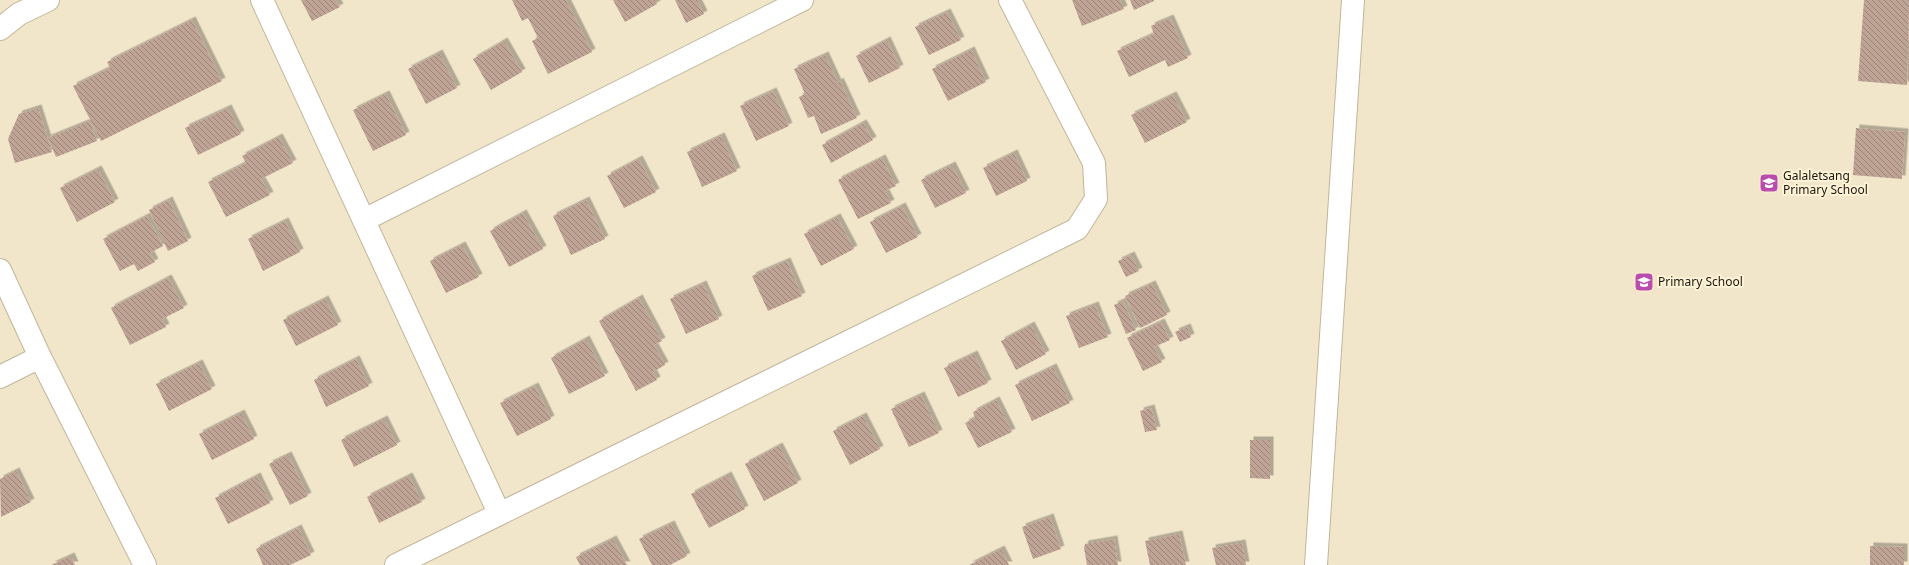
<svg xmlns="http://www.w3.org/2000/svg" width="1909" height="565" viewBox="0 0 1909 565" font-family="'Noto Sans',sans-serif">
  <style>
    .building { fill: url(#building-back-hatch); filter: url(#shadow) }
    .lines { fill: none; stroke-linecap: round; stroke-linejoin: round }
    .street-casing { stroke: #c1b69c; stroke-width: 24 }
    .secondary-casing { stroke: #c1b69c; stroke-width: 24 }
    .street { stroke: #fff; stroke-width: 22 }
    .secondary { stroke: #fff; stroke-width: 22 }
    .labels { text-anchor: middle; stroke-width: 4; stroke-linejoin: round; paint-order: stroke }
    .poi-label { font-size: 12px; fill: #1c180e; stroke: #fef2d7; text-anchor: start }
  </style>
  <defs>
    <pattern id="building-back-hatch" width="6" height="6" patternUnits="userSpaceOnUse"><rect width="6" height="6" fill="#bfa496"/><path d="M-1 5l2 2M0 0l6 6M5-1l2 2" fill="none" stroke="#9a8579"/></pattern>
    <filter id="shadow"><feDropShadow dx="3.5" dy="-3.5" stdDeviation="0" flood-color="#0004"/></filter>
  </defs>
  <rect width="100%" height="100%" fill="#f1e5ca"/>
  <path class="building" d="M301,0H336L340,7L312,21Z
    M512,0H566L592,52L548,74L532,41L538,38L528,18L522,21Z
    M613,0H655L657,4L625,22Z
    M675,0H697L704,14L686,23Z
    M1072,0H1120L1124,9L1082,26Z
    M1130,0H1154V1L1134,10Z
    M1864,0H1909L1907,85L1858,81Z
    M947,12L961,40L929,55L915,27Z
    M1170,18L1188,58L1168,67L1165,60L1129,77L1117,51L1154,34L1151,26Z
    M192,20L222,81L101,141L73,86L110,68L107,62Z
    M887,40L900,68L869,83L856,56Z
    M504,41L522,72L491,90L473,59Z
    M971,50L986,82L948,101L932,69Z
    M439,53L457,88L426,104L408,69Z
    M825,55L838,83L840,81L857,118L821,134L814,116L808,118L799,97L805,94L794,69Z
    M773,91L789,126L756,141L740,106Z
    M386,94L406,135L373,151L353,110Z
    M1173,95L1187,122L1145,143L1131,115Z
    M38,108L52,152L15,163L8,139L19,114Z
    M228,108L241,134L198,155L185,128Z
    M90,121L97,141L56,157L48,138Z
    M863,123L873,140L831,163L822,145Z
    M1856,128L1905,132L1902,179L1853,175Z
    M721,136L737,171L702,187L687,152Z
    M279,137L293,163L261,179L270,195L226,217L208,182L246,163L242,156Z
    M1014,153L1027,181L996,196L983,168Z
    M882,158L896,186L885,191L891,203L858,219L838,180Z
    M639,159L656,192L624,208L607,176Z
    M952,165L966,193L935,208L921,180Z
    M98,169L115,202L77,222L60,188Z
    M169,200L188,241L168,251L149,210Z
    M586,200L605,239L571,255L553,216Z
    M902,206L918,237L886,253L870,222Z
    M523,213L543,249L509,267L490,231Z
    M147,216L163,246L150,253L155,262L138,271L134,264L120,271L103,239Z
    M837,217L854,249L821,266L804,234Z
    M285,221L300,252L263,271L248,239Z
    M462,245L479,277L446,293L430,261Z
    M1131,255L1139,271L1126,277L1118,261Z
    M787,261L802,296L768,311L752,276Z
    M168,278L184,308L162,319L166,327L130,345L111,308Z
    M703,284L719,319L686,334L670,299Z
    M1152,284L1167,315L1140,328L1125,296Z
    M639,298L662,341L654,345L665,365L653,372L657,380L636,391L599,321Z
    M325,299L338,325L296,346L283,320Z
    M1123,301L1136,330L1126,334L1114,305Z
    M1095,305L1108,337L1079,348L1066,316Z
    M1161,322L1170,340L1154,347L1162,362L1143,371L1127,338Z
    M1031,325L1046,354L1016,370L1001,341Z
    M1187,327L1191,337L1180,342L1175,332Z
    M586,339L605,376L569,394L551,358Z
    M974,354L988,383L958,397L944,368Z
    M356,359L369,386L326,407L314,380Z
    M199,363L212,389L169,411L156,384Z
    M1053,367L1070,403L1032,421L1015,385Z
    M535,386L551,419L517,436L500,403Z
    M921,395L939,433L909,447L891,409Z
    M996,400L1012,432L978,448L965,423L975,418L973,412Z
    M1151,408L1157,430L1145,432L1140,411Z
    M241,413L254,439L212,460L199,434Z
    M863,416L880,449L850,465L833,431Z
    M384,419L397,445L354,467L341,440Z
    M1250,440H1270V479L1250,478Z
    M779,446L798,483L764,501L745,464Z
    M288,455L308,496L290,505L269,464Z
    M16,471L31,502L1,517L0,479Z
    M728,475L745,509L709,528L691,494Z
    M257,476L270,503L228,524L215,498Z
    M409,476L422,502L379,523L367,497Z
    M1050,517L1061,549L1033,559L1022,527Z
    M671,524L687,556L670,565H652L639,539Z
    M298,528L311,555L290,565H263L256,549Z
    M1179,534L1186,565H1150L1145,541Z
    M613,539L627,565H580L576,557Z
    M1114,539L1118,565H1087L1084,548L1085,544Z
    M1242,543L1246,565H1216L1212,548Z
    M1870,546L1904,547V565H1870Z
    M1001,549L1009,565H969Z
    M71,556L75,565H51Z"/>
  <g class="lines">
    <g class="street-casing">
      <path id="street" d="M262,0L499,513
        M0,29L19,14L48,0
        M364,220L802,0
        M0,270L40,357L145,565
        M0,377L40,357
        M396,565L1077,229L1096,199L1094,163L1010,0"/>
    </g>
    <g class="secondary-casing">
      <path id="secondary" d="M1316,565L1353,0"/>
    </g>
    <use href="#street" class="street"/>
    <use href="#secondary" class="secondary"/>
  </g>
  <defs>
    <g id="school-square" transform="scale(1)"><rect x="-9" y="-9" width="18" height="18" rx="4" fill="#b94cac" stroke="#fef2d7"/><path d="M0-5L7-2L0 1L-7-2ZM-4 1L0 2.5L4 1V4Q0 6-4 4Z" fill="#fff"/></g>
  </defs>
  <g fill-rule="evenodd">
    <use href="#school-square" x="1769" y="183"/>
    <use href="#school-square" x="1644" y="282"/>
  </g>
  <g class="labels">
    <g class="poi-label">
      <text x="1783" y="180">Galaletsang<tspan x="1783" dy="14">Primary School</tspan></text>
      <text x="1658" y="286">Primary School</text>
    </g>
  </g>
</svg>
